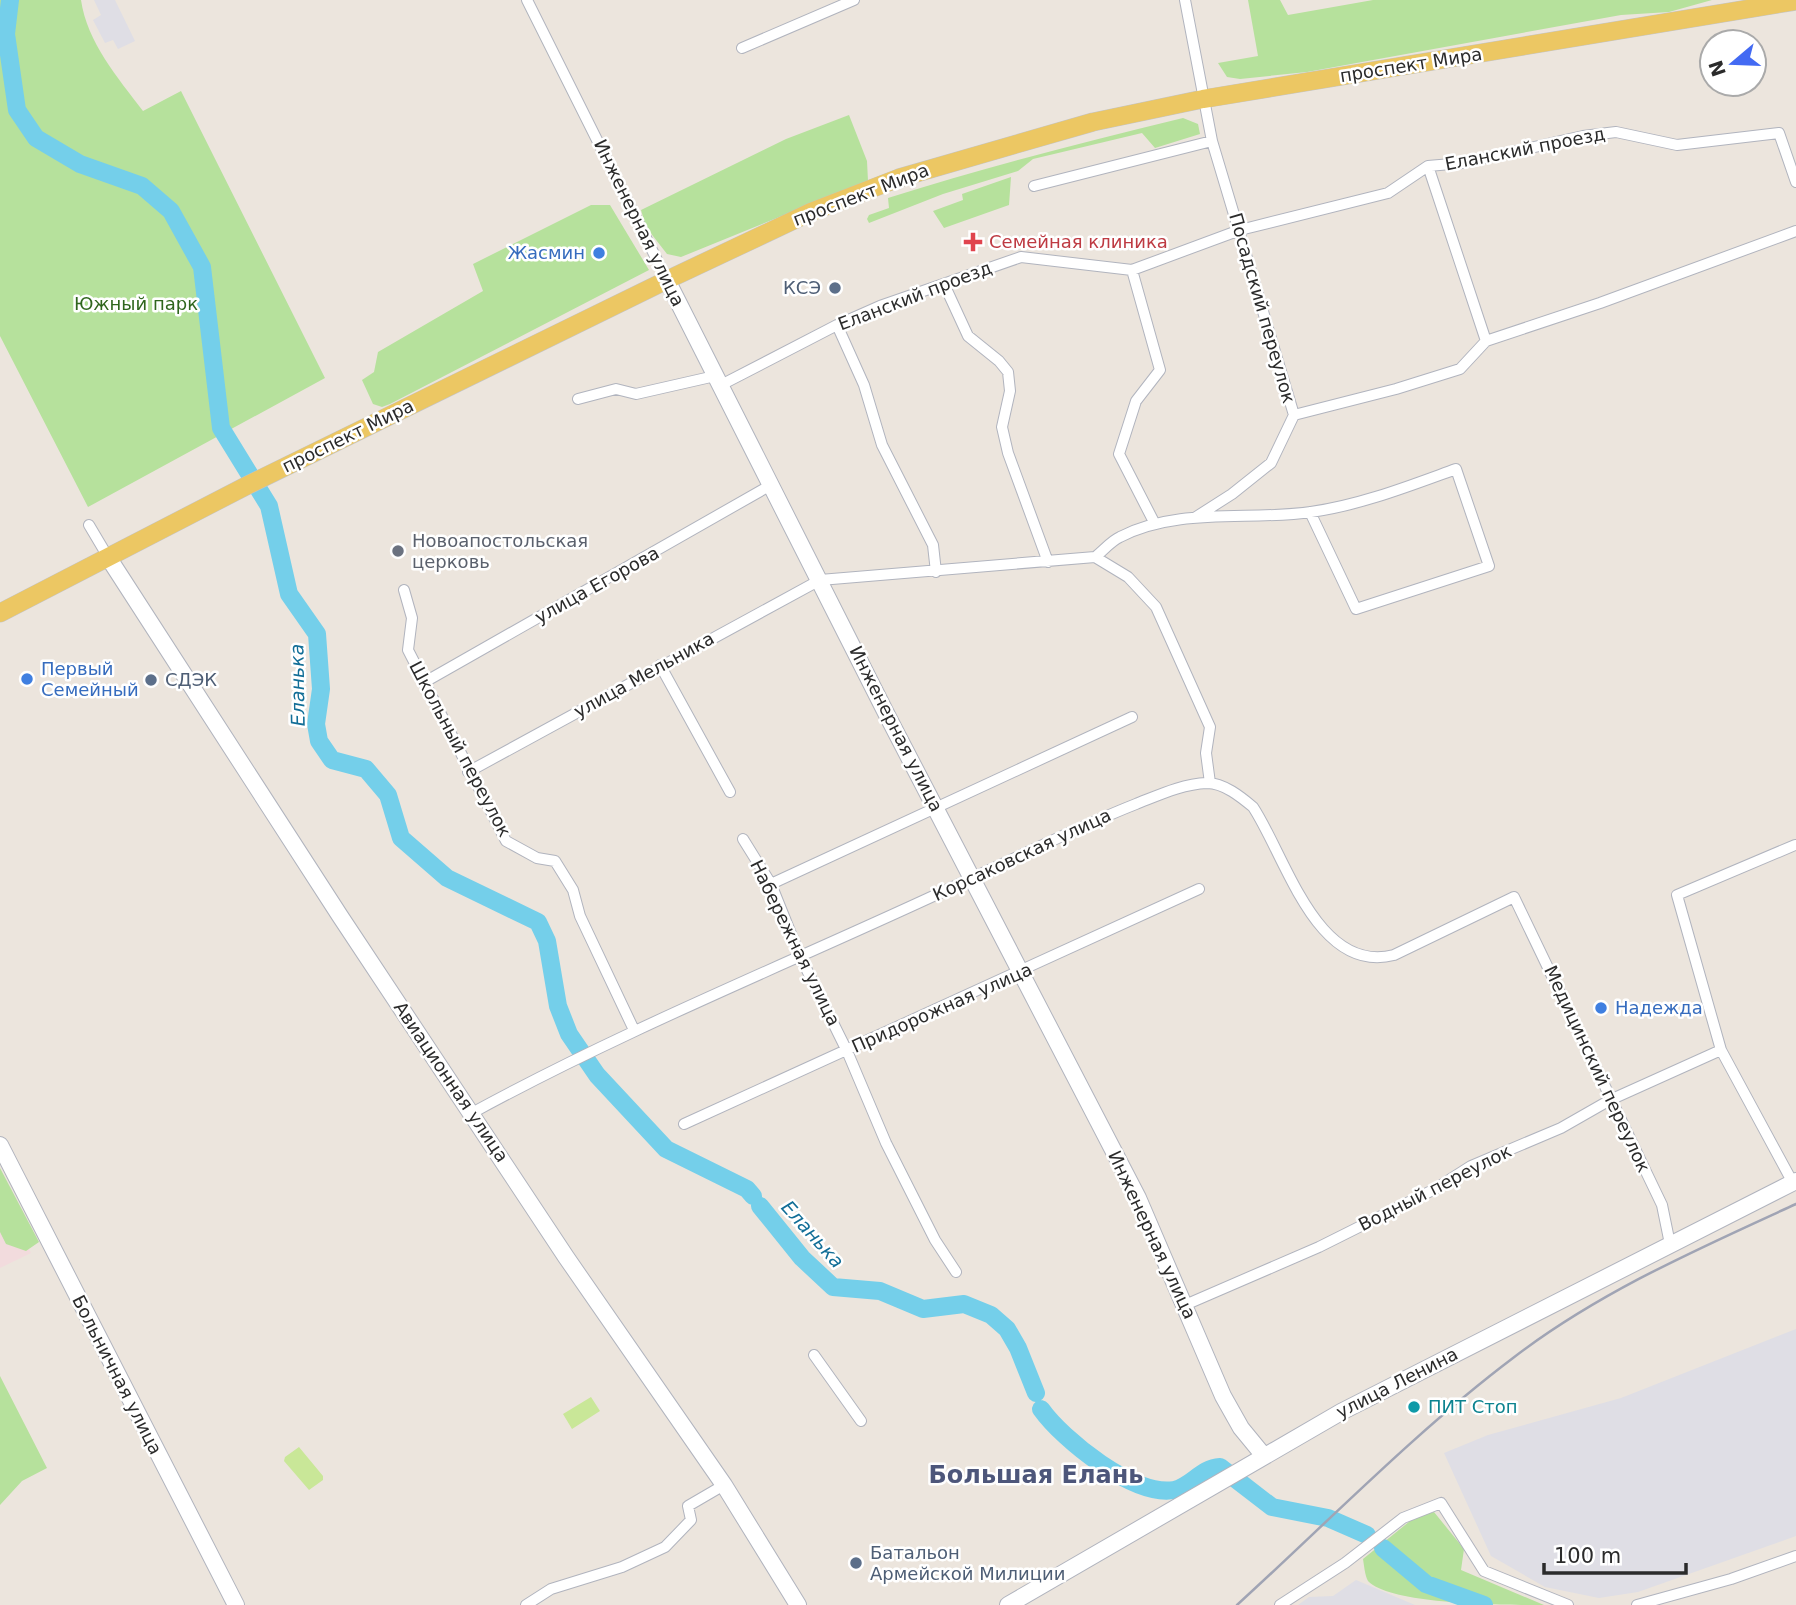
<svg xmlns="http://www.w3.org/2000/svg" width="1796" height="1605" viewBox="0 0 1796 1605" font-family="'DejaVu Sans',sans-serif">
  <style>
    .industrial { fill: #dfdee5 }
    .medical { fill: #f2dbdd }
    .green { fill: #b6e19c }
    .pitch { fill: #c9e798 }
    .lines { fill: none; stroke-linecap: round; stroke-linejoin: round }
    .river { stroke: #74cfea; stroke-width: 18 }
    .street-casing { stroke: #b1b4be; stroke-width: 12 }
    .secondary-casing { stroke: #b1b4be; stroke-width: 18 }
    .primary-casing { stroke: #c4c4c4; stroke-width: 19 }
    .street { stroke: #fff; stroke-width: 10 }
    .secondary { stroke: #fff; stroke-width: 16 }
    .primary { stroke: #ecc763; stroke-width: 18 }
    .rail { stroke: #a0a4b4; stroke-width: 2.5 }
    .health-dot { fill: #e0444e; stroke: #fff; stroke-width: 2.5 }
    .shop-dot { fill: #3f7fe0; stroke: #fff; stroke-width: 2.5 }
    .service-dot { fill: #5c6f8a; stroke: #fff; stroke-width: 2.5 }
    .worship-dot { fill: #6b7280; stroke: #fff; stroke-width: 2.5 }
    .culture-dot { fill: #0f9aa8; stroke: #fff; stroke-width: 2.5 }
    .labels { text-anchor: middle; stroke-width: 5; stroke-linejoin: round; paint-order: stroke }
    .street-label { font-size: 18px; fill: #2b2b2b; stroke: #fff }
    .health-label { font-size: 18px; fill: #be3a42; stroke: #fff; text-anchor: start }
    .shop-label { font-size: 18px; fill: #366cbe; stroke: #fff; text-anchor: start }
    .service-label { font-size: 18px; fill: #4e5e75; stroke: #fff; text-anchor: start }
    .park-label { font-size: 18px; fill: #2f661d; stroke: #fff }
    .worship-label { font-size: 18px; fill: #5b616d; stroke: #fff; text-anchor: start }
    .culture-label { font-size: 18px; fill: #0d838f; stroke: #fff; text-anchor: start }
    .water-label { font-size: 19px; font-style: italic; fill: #126e97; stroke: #fff }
    .district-label { font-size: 24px; font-weight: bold; fill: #4d567a; stroke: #fff }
  </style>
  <rect width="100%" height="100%" fill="#ece5dd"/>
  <path class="industrial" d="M94,0H115L135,41L118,49L113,40L105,43L93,20L101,15Z
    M1796,1329V1536L1638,1592L1599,1598L1545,1587L1491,1556L1444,1453L1488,1435L1621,1398Z
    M1356,1580L1415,1605H1298L1309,1597L1333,1596Z"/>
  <path class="medical" d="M0,1194L31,1253L0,1268Z"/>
  <path class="green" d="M0,0H81C87,42 118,78 143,111L181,91L325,378L88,507L0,336Z
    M1248,0H1280L1288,15L1373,0H1712L1669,12L1621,15L1307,72L1240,79L1227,77L1218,63L1258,56Z
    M849,115L867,161L868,181L681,257L667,254L646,227L641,210L786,139Z
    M1183,118L1198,124L1200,134L1155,148L1142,133L1033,159L1018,171L943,194L869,223L867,219L869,215L889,208L888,198C986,167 1084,142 1183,118Z
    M1011,177L1009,205L944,228L933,211L963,200L962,194Z
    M591,205H610L649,270L390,404L382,407L373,404L362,380L374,372L378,352L483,291L473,264Z
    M0,1168L39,1242L26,1251L6,1244L0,1232Z
    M0,1376L47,1468L22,1481L0,1505Z
    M1434,1512L1464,1549L1461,1570L1544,1605C1506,1605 1391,1605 1368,1581C1365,1576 1364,1565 1363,1559L1415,1517Z"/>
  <path class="pitch" d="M591,1397L600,1411L572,1429L563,1414Z
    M299,1447L323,1476V1480L309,1490L284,1461L285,1457Z"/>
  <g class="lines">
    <path class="river" d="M10,0L6,34L17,110L36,138L80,164L142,186L171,211L202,267L221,428L269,506L289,594L317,634L321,689L316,724L319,741L332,760L366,769L388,795L401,838L447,878L538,922L547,941L558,1006L569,1034L597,1075L666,1149L747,1189L753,1196
      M760,1206L802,1258L833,1287L880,1291L923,1309L964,1304L991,1315L1007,1329L1018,1348L1036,1393
      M1041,1409C1063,1440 1134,1497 1174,1490C1191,1487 1201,1468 1220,1467L1272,1507L1328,1518L1367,1535
      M1383,1548L1426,1584L1484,1605"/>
    <g class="street-casing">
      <path id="street" d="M527,0L667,280
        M1185,0L1212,141L1294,415L1271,463L1232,494L1196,517
        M742,48L854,0
        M1428,166L1463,163L1583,136L1616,132L1677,145L1779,133L1796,182
        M1034,186L1212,141
        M1132,270L1160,370L1136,401L1119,454L1155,524
        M944,284L968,336L999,361L1008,372L1010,391L1002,427L1008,453L1048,562
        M837,325L864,385L882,445L933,545L936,572
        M1486,341L1600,303L1796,231
        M721,385L837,325L880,306L1021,257L1132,270L1240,230L1388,193L1428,166L1486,341L1460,369L1396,389L1294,415
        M578,399L616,389L636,394L715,376
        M89,525L108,557
        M1095,557C1103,551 1111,541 1120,537C1178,507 1249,521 1311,512C1361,505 1409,486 1456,469L1489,566L1356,609L1310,512
        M404,590L412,618L408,650L506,841L537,858L555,861L573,890L580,916L634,1030
        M660,665L730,792
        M423,683L771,485
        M468,772L820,580L1095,557L1128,577L1156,607L1210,727L1206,753L1210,783
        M743,839L771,884L800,956L847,1051L886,1143L935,1240L956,1272
        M771,884L1132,717
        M472,1113C633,1025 805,957 972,878C1027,853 1080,826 1136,804C1159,795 1182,784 1207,783C1224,783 1241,797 1253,807C1286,857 1317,975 1394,955L1514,897L1662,1205L1670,1244
        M684,1124L1199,889
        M1793,1183L1721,1050L1677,895L1795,845
        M1185,1305L1319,1247L1435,1189L1471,1166L1561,1128L1610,1100L1721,1050
        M814,1355L861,1421
        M526,1605L551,1589L622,1567L665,1547L691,1520L688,1506L724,1485
        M1280,1605L1345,1563L1403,1518L1441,1503L1484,1571L1568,1605
        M1637,1605L1731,1579L1796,1556"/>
    </g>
    <g class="secondary-casing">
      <path id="secondary" d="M667,280L888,717L1138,1198L1223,1396L1241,1428L1264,1456
        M108,557L340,916L566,1257L724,1485L798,1605
        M0,1145L236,1605
        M1008,1605L1341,1412L1796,1181"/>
    </g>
    <g class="primary-casing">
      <path id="primary" d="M0,613L246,486L667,280L811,212L899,178L1093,122L1203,99L1796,1"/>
    </g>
    <use href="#street" class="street"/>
    <use href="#secondary" class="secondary"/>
    <use href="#primary" class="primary"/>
    <path class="rail" d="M1237,1605C1328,1522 1415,1432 1513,1358C1599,1292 1698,1249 1796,1204"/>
  </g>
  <path class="health-dot" d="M969.5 231.5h7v7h7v7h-7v7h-7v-7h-7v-7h7z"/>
  <g class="shop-dot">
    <circle cx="599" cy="253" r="7"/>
    <circle cx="27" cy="679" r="7"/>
    <circle cx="1601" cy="1008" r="7"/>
  </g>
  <g class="service-dot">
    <circle cx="835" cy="288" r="7"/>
    <circle cx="151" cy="680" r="7"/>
    <circle cx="856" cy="1563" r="7"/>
  </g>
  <circle class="worship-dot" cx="398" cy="551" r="7"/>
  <circle class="culture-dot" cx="1414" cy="1407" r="7"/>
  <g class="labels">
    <g class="street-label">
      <text transform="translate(1411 65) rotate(-9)" y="6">проспект Мира</text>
      <text transform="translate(1525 149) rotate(-11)" y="6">Еланский проезд</text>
      <text transform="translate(861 195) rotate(-21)" y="6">проспект Мира</text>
      <text transform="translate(639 223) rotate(64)" y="6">Инженерная улица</text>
      <text transform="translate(915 296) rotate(-21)" y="6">Еланский проезд</text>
      <text transform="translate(1262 308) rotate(74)" y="6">Посадский переулок</text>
      <text transform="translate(348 436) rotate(-26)" y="6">проспект Мира</text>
      <text transform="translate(597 585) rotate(-29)" y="6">улица Егорова</text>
      <text transform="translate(644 675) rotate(-29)" y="6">улица Мельника</text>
      <text transform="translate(896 729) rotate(63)" y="6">Инженерная улица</text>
      <text transform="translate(460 749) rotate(62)" y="6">Школьный переулок</text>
      <text transform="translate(1022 855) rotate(-25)" y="6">Корсаковская улица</text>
      <text transform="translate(795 943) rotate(64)" y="6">Набережная улица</text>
      <text transform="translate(942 1008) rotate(-24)" y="6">Придорожная улица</text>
      <text transform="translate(1597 1069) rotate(65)" y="6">Медицинский переулок</text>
      <text transform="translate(451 1082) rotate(56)" y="6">Авиационная улица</text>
      <text transform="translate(1435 1188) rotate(-27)" y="6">Водный переулок</text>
      <text transform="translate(1152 1235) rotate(65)" y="6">Инженерная улица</text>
      <text transform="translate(117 1375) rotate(63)" y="6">Больничная улица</text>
      <text transform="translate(1397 1383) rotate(-27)" y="6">улица Ленина</text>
    </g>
    <g class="health-label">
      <text x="989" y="248">Семейная клиника</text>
    </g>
    <g class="shop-label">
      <text x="585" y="259" text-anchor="end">Жасмин</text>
      <text x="41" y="675">Первый<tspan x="41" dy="21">Семейный</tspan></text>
      <text x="1615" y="1014">Надежда</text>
    </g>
    <g class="service-label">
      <text x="821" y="294" text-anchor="end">КСЭ</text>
      <text x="165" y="686">СДЭК</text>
      <text x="870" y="1559">Батальон<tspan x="870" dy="21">Армейской Милиции</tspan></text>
    </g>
    <g class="park-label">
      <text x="136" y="310">Южный парк</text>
    </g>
    <g class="worship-label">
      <text x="412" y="547">Новоапостольская<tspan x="412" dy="21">церковь</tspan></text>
    </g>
    <g class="culture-label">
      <text x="1428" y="1413">ПИТ Стоп</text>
    </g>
    <g class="water-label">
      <text transform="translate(297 685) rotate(-91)" y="7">Еланька</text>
      <text transform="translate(813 1234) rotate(48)" y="7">Еланька</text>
    </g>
    <g class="district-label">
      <text x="1036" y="1483">Большая Елань</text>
    </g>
  </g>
  <g transform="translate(1733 63) rotate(251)"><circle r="33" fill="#ffffff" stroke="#aaaaaa" stroke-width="2"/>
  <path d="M0-5L12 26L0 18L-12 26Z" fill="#436af3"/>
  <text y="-10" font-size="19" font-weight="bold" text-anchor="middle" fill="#2b2b2b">N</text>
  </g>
  <path d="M1544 1563v10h142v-10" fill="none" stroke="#2b2b2b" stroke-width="3.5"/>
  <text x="1554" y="1563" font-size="21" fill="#2b2b2b" stroke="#ffffff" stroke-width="5" paint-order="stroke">100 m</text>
</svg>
